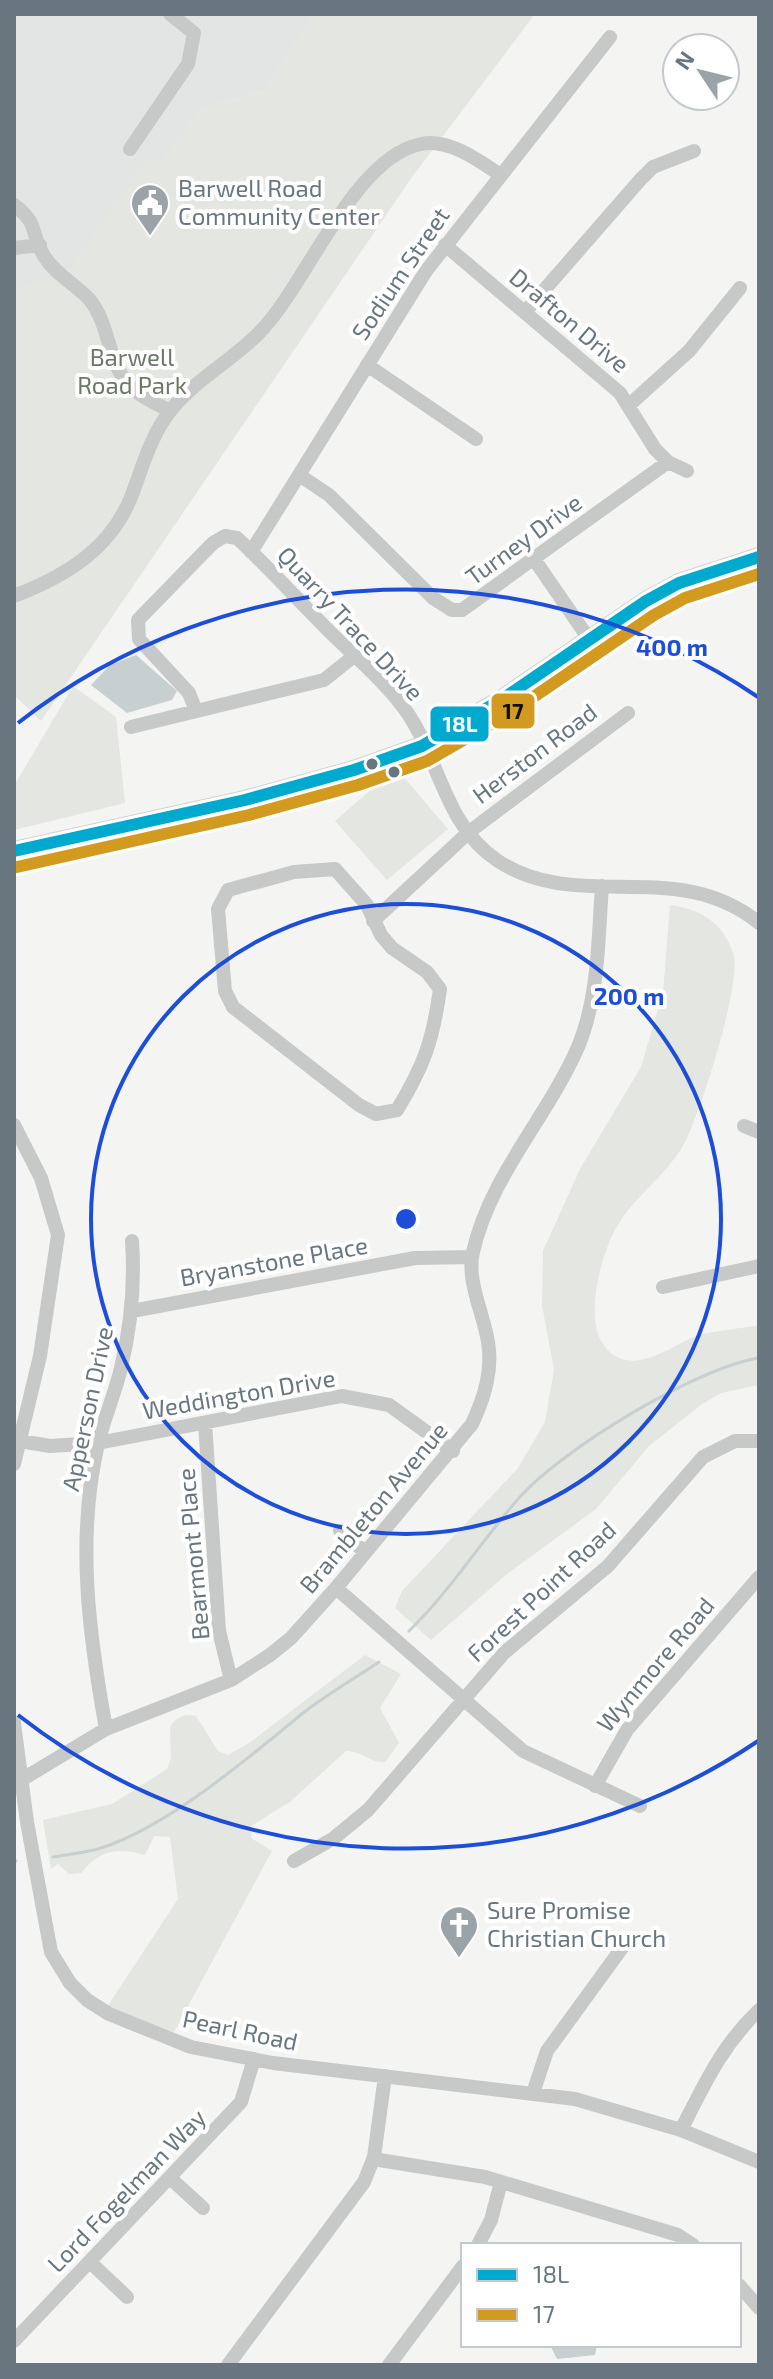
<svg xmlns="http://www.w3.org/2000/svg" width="773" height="2379" viewBox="0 0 773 2379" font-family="'Exo 2',sans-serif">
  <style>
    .built { fill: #e3e4e4 }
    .green { fill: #e3e6e1 }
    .water { fill: #c7cfd1 }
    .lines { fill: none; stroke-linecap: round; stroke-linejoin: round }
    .stream { stroke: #c7cfd1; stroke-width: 3 }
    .major-casing { stroke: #d0d1d1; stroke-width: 20 }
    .minor { stroke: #c7c8c8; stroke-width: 14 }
    .major { stroke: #dcddde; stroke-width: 18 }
    .bus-1-casing { stroke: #fff; stroke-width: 18 }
    .bus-2-casing { stroke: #fff; stroke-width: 18 }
    .bus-1 { stroke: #00a9ce; stroke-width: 12 }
    .bus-2 { stroke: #d39a20; stroke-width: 12 }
    .ring { fill: none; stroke: #1d4ed8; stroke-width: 4 }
    .bus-dot { fill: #68777f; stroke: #fff; stroke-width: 3 }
    .labels { text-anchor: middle; stroke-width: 8; stroke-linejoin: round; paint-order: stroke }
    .poi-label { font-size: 24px; fill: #68777f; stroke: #fff; text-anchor: start }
    .street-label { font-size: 24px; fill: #68777f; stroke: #fff }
    .park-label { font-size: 24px; fill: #6b7866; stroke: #fff }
    .centre { fill: #1d4ed8; stroke: #fff; stroke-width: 4 }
    .ring-label { font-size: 24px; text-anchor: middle; font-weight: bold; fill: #1d4ed8; stroke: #fff; stroke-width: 8; stroke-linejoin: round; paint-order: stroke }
    .line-badge { stroke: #fff; stroke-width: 3 }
    .badge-label { font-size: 22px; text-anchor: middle; font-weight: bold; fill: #fff }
    .pale-badge-label { font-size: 22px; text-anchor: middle; font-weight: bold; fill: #111 }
  </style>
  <rect width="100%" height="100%" fill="#f4f4f3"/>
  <path class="built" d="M14,14H315L264,91L201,109L165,160L142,164L70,271L15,290Z"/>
  <path class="green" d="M315,14H535L412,177L41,721L14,695V289L70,271L142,163L165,160L201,109L264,91Z
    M73,686L116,717L125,803L14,830V786Z
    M396,768L448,829L387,880L335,821Z
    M670,905C700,909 723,922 733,953C743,981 701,1110 686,1140C669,1175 628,1200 612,1236C598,1267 578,1339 619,1358C645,1369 676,1343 699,1335C718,1330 740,1329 759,1325V1385L721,1393L702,1404L649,1446L596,1509L507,1574L431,1640L395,1608L402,1591L518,1468L545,1422L554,1370L542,1305L543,1251L580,1169L641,1067L663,993Z
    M365,1655L401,1674L380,1708L399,1743L385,1762C370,1763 361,1750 346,1751L291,1801L251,1826V1838L272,1851L174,2032L107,2007L178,1899L170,1837L154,1836L145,1855C118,1847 99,1850 81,1873L69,1874L58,1864L51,1869L43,1820L112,1804L167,1769L171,1758L170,1727C176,1717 185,1713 196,1716L218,1751L228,1755L249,1743Z"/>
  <path class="water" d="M136,655L177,691L172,700L127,713L91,685L110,665Z
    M550,2345H597L595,2355L557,2359Z"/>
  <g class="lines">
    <path class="stream" d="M409,1631C451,1590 480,1543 518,1499C561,1450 695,1368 759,1358
      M53,1857C69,1854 86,1853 101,1848C167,1827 250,1757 303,1713C327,1694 354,1679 379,1662
      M14,1861H16"/>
    <g class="major-casing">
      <path id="major" d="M14,851L245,800L354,770L422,746L501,700L646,601L679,583L759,557"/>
    </g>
    <path class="minor" d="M130,149L188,64L194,33L170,14
      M14,205C40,224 30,234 44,256C55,274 75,284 89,299C109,323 107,355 124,379C134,394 154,402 170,411
      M445,245L620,393L655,449L668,462L687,471
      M14,248L40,245
      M525,312L640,180L653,167L694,151
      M367,365L476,439
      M628,406L689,351L740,288
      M299,475L329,495L433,598L452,610H462L668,462
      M251,552L426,271L610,37
      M534,559L589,639
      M14,596C66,576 113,548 133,492C143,465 152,433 171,410C195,380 231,361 258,334C306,287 352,158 421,144C448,138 478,160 499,174
      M196,711L189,693L139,639L138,620L213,543L225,536L237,538C268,567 297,599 327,629C351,653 379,676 400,703C439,750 441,824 498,861C580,914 676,856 759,923
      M131,727L324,680L354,656
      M335,869L367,905L381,935L392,948L427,972L440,989C433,1040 424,1066 397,1110L376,1114L359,1105L233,1007L225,991L218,909L228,890L294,872Z
      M373,921L469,832L628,713
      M14,1125L41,1178L58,1235L40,1356L14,1464
      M744,1126L759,1132
      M663,1287L759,1266
      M132,1311L415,1258L472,1257
      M205,1423L219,1631L231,1680
      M14,1440L50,1446L98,1443L342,1396L389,1405L453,1451
      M340,1531L365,1552
      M336,1588L523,1751L640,1806
      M14,1723L27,1822L51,1952L70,1983L87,2000L109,2014L191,2047L273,2063L575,2099L681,2130C704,2085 722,2045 759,2010
      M106,1729C89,1635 76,1538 98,1444C104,1418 115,1394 121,1368C131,1326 135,1284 132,1241
      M21,1780L106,1729L231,1680L270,1655L291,1638L336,1588L472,1424C484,1398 493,1371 488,1342C484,1314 466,1281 473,1252C490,1176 547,1118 578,1047C599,997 598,939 602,886
      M595,1786L627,1730L759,1577
      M294,1861L334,1838L368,1810L504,1653L608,1566L703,1457L735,1441H759
      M533,2093L547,2051L627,1941
      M681,2130L759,2162
      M373,2159L485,2177L678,2235L693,2245
      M170,2178L203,2208
      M478,2245L491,2220L501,2182
      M90,2262L127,2297
      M739,2285L759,2308
      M14,2341L241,2102L254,2059
      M228,2365L364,2182L374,2157L385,2076
      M389,2365L463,2266"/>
    <use href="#major" class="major"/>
    <g class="bus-1-casing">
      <path id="bus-1" d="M14,851L245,800L354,770L422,746L501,700L646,601L679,583L759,557"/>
    </g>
    <g class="bus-2-casing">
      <path id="bus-2" d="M17,867L249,815L358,785L427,761L510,713L654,615L685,598L759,574"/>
    </g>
    <use href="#bus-1" class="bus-1"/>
    <use href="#bus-2" class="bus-2"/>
  </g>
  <g class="ring">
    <circle cx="406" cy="1219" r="315"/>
    <path d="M758 1741A630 630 0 0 1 18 1715M18 723A630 630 0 0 1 758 697"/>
  </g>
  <defs>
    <g id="civic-pin" transform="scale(2)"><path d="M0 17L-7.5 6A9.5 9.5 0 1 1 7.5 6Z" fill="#99a3a8" stroke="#fff"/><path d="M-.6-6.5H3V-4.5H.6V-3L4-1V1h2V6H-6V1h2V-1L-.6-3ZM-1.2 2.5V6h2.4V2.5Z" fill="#fff"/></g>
    <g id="church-pin" transform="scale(2)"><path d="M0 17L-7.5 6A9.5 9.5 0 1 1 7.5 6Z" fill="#99a3a8" stroke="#fff"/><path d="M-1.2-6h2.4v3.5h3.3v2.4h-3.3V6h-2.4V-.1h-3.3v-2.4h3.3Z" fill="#fff"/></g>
  </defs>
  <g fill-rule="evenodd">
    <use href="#civic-pin" x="150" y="203"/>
    <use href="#church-pin" x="459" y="1925"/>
  </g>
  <g class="bus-dot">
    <circle cx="372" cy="764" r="7"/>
    <circle cx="394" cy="772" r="7"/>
  </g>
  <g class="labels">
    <g class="poi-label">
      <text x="178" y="197">Barwell Road<tspan x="178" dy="28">Community Center</tspan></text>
      <text x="487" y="1919">Sure Promise<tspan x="487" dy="28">Christian Church</tspan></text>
    </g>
    <g class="street-label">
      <text transform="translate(401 274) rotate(-56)" y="8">Sodium Street</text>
      <text transform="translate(569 321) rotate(40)" y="8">Drafton Drive</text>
      <text transform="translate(524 540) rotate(-36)" y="8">Turney Drive</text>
      <text transform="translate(350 624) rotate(47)" y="8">Quarry Trace Drive</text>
      <text transform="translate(535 754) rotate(-37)" y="8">Herston Road</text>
      <text transform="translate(274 1262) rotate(-10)" y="8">Bryanstone Place</text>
      <text transform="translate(239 1395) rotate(-10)" y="8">Weddington Drive</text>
      <text transform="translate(88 1409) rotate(-78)" y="8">Apperson Drive</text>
      <text transform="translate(374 1508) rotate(-50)" y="8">Brambleton Avenue</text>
      <text transform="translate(194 1554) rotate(-95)" y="8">Bearmont Place</text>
      <text transform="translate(542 1592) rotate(-43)" y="8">Forest Point Road</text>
      <text transform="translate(656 1665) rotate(-50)" y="8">Wynmore Road</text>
      <text transform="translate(240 2031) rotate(12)" y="8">Pearl Road</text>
      <text transform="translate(127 2191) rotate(-46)" y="8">Lord Fogelman Way</text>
    </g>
    <g class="park-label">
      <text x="132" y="366">Barwell<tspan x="132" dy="28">Road Park</tspan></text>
    </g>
  </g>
  <circle cx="406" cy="1219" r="12" class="centre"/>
  <g class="ring-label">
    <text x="672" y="656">400 m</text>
    <text x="629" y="1005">200 m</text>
  </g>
  <g class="line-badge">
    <rect x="490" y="692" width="46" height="38" rx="8" fill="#d39a20"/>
    <rect x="429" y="705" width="61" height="38" rx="8" fill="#00a9ce"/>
  </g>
  <g class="badge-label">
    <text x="460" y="732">18L</text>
  </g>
  <g class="pale-badge-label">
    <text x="513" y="719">17</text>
  </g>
  <rect width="773" height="2379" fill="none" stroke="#68777f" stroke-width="32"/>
  <rect x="461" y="2243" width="280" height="104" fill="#ffffff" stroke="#c3c9cc" stroke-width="2"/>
  <rect x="477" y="2269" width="40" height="12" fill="#00a9ce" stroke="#c3c9cc" stroke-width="2"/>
  <text x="533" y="2283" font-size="24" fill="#68777f">18L</text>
  <rect x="477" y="2309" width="40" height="12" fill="#d39a20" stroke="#c3c9cc" stroke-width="2"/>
  <text x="533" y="2323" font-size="24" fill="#68777f">17</text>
  <g transform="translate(701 72) rotate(305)"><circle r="38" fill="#ffffff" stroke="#c3c9cc" stroke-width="2"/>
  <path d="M0-6L14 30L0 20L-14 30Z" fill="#99a3a8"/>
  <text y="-12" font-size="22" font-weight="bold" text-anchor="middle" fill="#68777f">N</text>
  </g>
</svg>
